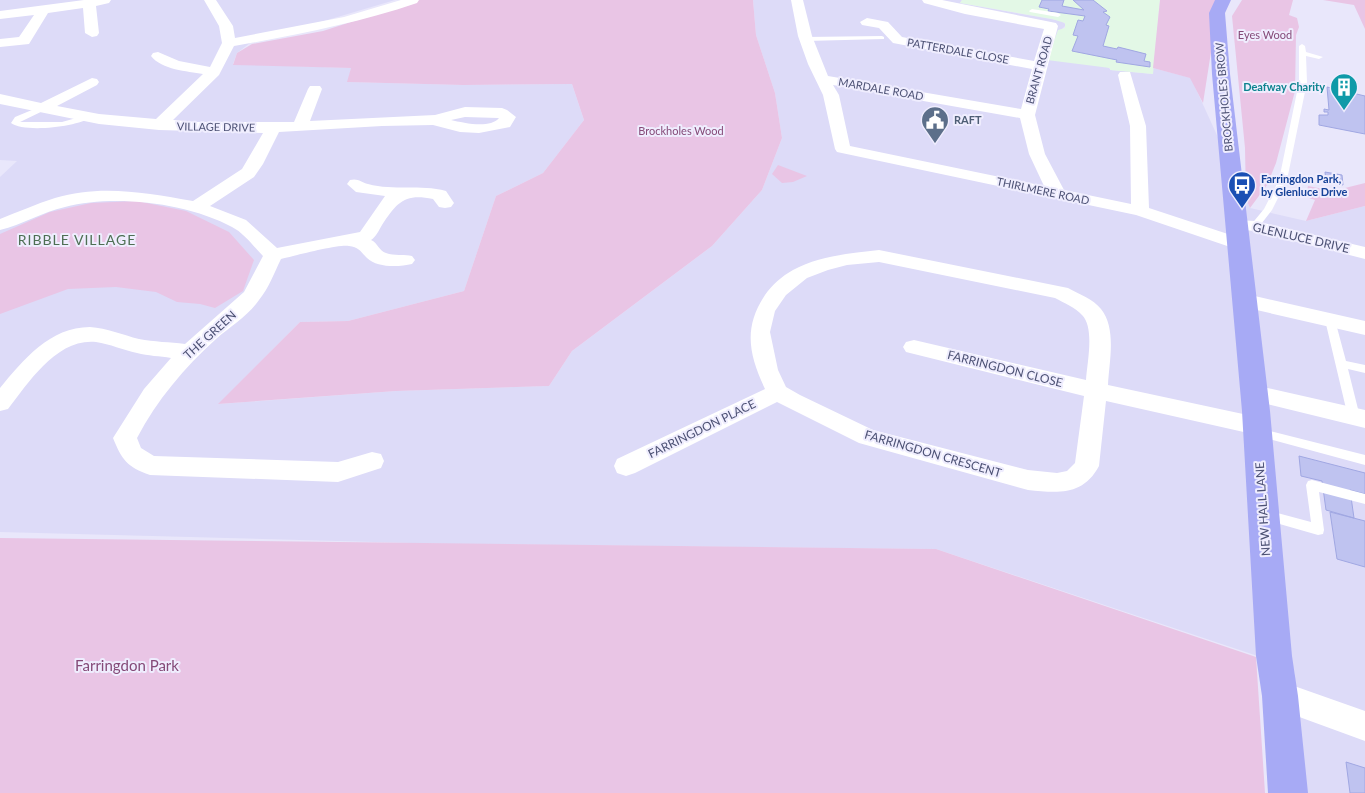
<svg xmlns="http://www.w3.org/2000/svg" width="1365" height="793" viewBox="0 0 1365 793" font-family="Lato,sans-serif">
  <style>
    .residential { fill: #dddbf8 }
    .education { fill: #e3f8e6 }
    .green { fill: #e9c5e5 }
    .building { fill: #bfc3f0; stroke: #a0a7e2 }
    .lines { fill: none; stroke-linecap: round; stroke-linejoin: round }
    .service { fill: #fff; fill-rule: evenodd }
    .minor { fill: #fff; fill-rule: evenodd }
    .trunk { fill: #a7aaf5; fill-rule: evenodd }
    .labels { text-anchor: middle; stroke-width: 4; stroke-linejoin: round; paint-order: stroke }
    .far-park-label { font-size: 11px; fill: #854a78; stroke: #efedfe }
    .far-street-label { font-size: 11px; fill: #4c5174; stroke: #efedfe }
    .far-culture-label { font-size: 11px; font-weight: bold; fill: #0d838f; stroke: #efedfe; text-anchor: end }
    .far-service-label { font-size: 11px; font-weight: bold; fill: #4e5e75; stroke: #efedfe; text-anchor: start }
    .far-transit-label { font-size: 11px; font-weight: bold; fill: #164399; stroke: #efedfe; text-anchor: start }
    .street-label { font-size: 12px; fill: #4c5174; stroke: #efedfe }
    .neighbourhood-label { font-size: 14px; letter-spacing: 1px; fill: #4e6f54; stroke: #efedfe }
    .near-park-label { font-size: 15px; fill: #854a78; stroke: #efedfe }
  </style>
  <rect width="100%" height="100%" fill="#e9e7fb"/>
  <path class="residential" d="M0,0H395L250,43L237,53L233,64L351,68L348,82L463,85L572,84L584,120L543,173L496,196L464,291L348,321L300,322L219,404L396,391L549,386L572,351L712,246L762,190L782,138L775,93L756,35L753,0H962L960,3L1062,21L1066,25L1062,29L1111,70L1153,74V68L1191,78L1250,208L1306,221L1365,206V793H1306L1294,668L936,549L448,544L0,532V177L17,161L0,160Z"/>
  <path class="education" d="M962,0H1160L1153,74L1110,70V68L1047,60L1058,30L1065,28V23L1052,19L960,3Z"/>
  <path class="green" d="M419,0H753L756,35L775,93L782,138L762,190L712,246L572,351L549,386L396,391L218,404L300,322L348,321L464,291L496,196L543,173L584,120L572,84L463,85L347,82L351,68L233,65L237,53L252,44L323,31Z
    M1160,0H1224L1217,14L1203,103L1190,78L1153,68Z
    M1242,0H1293L1289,15L1297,18L1299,27L1296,35L1295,91L1276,163L1267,185L1250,208L1246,199L1245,148L1232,16Z
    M1323,0H1365V29L1354,5Z
    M778,165L807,176L793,182L782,183L772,174Z
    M1365,183V206L1306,221L1315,200L1306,197L1308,186L1333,191Z
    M137,201L186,211L229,232L254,260L243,291L215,308L200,304L177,302L156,292L116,287L68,289L0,314V234L50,212L91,203Z
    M0,538L936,549L1256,657L1265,793H0Z"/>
  <path class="building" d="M1042,0H1064L1062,6L1084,10L1073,0H1093L1107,11L1103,12L1110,17L1106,25L1109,26L1103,46L1117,49L1118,47L1146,54L1144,61L1150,62V67L1116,62L1117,60L1072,51L1078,36L1073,35L1078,20L1083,21L1085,16L1048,11L1049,9L1039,7Z
    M1327,87L1365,96V134L1319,125V115H1328V112H1324V109L1329,110Z
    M1325,172L1342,175L1343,185L1326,181Z
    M1299,456L1365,473V494L1350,490L1354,518L1326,510L1322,481L1301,476Z
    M1330,512L1365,521V567L1337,559Z
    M1346,762L1365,768V793H1350Z"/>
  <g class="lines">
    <path class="service" d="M1032,9L1058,13L1061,15L1058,17L1030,12L1029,11Z
      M882,36L884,37V39L806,41L803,39L806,37Z
      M1302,44L1305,46L1306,52L1323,57L1319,59L1306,56L1307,82L1287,180L1272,210L1258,228H1252L1250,226L1264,209L1279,180L1299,82V46Z
      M44,105L48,107L47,109L20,122H62L87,115L91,117C78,127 24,133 11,123L15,117Z
      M1330,317L1335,320L1346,361L1365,365V373L1348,369L1360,417L1358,420H1350L1348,417L1325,320Z
      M1258,428L1365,455V465L1254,435L1252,432L1254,429Z
      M1312,480L1365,494V504L1319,492L1324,530L1323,534L1318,535L1262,519L1260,515L1262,511L1266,510L1311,522L1306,485L1308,481Z"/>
    <path class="minor" d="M84,0H111L109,3L96,6L99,33L97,36L92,37L85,33L83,8L48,13L29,44L0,47V39L19,37L34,15L0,19V11Z
      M204,0H216L233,26L235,38L344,17L401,0H419L417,3C358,23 296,35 234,46L219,75L173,120L197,122H294L308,89L310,86H320L322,89L310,121L435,115L465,107L502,108L507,110L516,117L510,127L479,133L460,132L433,125L382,126L279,132L263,164L254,177L210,206L246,220L277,248L360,232L385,196L356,192L347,184L350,180C358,178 361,182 368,184C394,191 420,184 446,191L454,203L451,207L445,208L439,207L433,199C405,193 397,202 382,225C379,230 376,237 371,240C378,243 379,251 386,253C394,256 404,254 412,256L415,260L412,264C399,267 377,268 367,258C361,252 359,247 349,246C338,244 294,256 281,259C274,273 269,288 259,300C248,316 231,326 216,339C184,368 157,400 137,438L141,448L154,456L338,462L372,452L381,454L384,461L381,468L338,482L150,475C127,467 122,460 113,438L144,389L171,358C160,356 148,356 137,353C123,350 110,344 96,342C57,338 29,382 8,409L0,411V388C23,360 50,327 90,327C107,328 123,335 139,339C154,342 170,342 185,344L244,292L263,256C254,247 244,233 232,227C187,203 115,194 65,207C42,212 22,225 0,230V219C18,212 36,204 55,198C101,184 147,193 193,201L242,169L263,133L159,130L99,124L0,104V94L41,103L92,78L97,79L99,82L97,85L57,106L99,114L156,119L203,74C187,71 162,70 151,56L153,53L158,52L179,61L210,67L222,43L219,26ZM465,117L498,118H499C490,129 464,123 451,120Z
      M791,0H803L812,36L828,76L1021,109L1032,69L893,43L879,28L862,25L860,22L867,18L888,22L902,37L1034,61L1044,29L965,14L924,3L922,0H942L1056,23L1058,26L1035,115L1045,154L1064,190L1131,204L1130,126L1118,75L1120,72H1130L1146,126L1149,208L1246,240L1248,244L1246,248L1239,250L1136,215L837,152L835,149L823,95L808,64L798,36ZM833,85L1020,118L1029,154L1044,186L850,146L839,95Z
      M1237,220L1255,221L1365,247V259L1255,231L1231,229L1228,225L1231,221Z
      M879,250L1068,288C1079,294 1093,299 1101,309C1117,329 1109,362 1108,385L1257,417L1265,420L1269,426L1265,432L1257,435L1106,401L1099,466C1083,496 1058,493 1028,490L859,443L777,402L635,473L626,476L617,473L614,466L617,459L765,389C749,355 743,328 765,295C772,285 782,276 793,270C819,256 851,253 879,250ZM879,262L1055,298C1064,303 1075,307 1082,315C1095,328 1087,363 1086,380L914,340L906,342L903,347L906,352L914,354L1084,396L1075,463L1067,471L1057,473L1028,470L873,430L800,395L786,387L778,370L770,332L775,311L786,295L807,278L828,270L847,265Z
      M1246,294L1365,321V335L1239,306L1236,301L1239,296Z
      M1254,385L1365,410V428L1246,399L1243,393L1246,387Z
      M1280,681L1365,711V741L1269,706L1265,696L1269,686Z"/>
    <path class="trunk" d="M1215,0H1231L1225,13L1230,74L1270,411L1292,656L1298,696L1308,793H1268L1262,696L1256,656L1242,411L1212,74L1209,13Z"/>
  </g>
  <defs>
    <g id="building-pin" transform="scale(1.4375)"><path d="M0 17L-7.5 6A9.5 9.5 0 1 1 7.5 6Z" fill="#0f9aa8" stroke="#efedfe"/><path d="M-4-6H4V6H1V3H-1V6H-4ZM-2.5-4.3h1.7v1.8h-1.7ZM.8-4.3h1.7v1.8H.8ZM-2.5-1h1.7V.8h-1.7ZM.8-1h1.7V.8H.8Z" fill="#fff"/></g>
    <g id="civic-pin" transform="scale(1.4375)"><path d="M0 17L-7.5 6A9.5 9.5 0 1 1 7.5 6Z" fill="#5c6f8a" stroke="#efedfe"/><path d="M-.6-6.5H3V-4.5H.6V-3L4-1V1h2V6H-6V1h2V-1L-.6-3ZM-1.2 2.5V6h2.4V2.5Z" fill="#fff"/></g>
    <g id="bus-pin" transform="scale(1.4375)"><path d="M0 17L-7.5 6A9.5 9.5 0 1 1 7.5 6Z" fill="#1a4fb4" stroke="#efedfe"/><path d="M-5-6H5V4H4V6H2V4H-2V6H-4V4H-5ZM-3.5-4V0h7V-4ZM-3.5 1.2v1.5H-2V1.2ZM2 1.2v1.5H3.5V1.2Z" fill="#fff"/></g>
  </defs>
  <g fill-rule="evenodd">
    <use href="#building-pin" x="1344" y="87"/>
    <use href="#civic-pin" x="935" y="120"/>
    <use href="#bus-pin" x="1242" y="185"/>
  </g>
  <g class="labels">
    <g class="far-park-label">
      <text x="1265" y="39">Eyes Wood</text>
      <text x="681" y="135">Brockholes Wood</text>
    </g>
    <g class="far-street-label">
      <text transform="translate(958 51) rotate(10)" y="4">PATTERDALE CLOSE</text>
      <text transform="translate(1039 70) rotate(-74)" y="4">BRANT ROAD</text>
      <text transform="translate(881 89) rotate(10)" y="4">MARDALE ROAD</text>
      <text transform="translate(1224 97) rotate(-95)" y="4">BROCKHOLES BROW</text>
      <text transform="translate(216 127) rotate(1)" y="4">VILLAGE DRIVE</text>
      <text transform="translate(1043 191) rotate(12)" y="4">THIRLMERE ROAD</text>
    </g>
    <g class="far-culture-label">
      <text x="1325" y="91">Deafway Charity</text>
    </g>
    <g class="far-service-label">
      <text x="954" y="124">RAFT</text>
    </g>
    <g class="far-transit-label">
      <text x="1261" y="183">Farringdon Park,<tspan x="1261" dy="13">by Glenluce Drive</tspan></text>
    </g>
    <g class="street-label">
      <text transform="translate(1301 238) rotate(13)" y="4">GLENLUCE DRIVE</text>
      <text transform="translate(210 335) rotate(-42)" y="4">THE GREEN</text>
      <text transform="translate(1005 369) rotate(14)" y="4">FARRINGDON CLOSE</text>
      <text transform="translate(702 429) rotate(-26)" y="4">FARRINGDON PLACE</text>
      <text transform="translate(933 454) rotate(16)" y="4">FARRINGDON CRESCENT</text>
      <text transform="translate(1263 509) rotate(-94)" y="4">NEW HALL LANE</text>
    </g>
    <g class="neighbourhood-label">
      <text x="77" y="245">RIBBLE VILLAGE</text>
    </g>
    <g class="near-park-label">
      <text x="127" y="671">Farringdon Park</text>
    </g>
  </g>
</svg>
